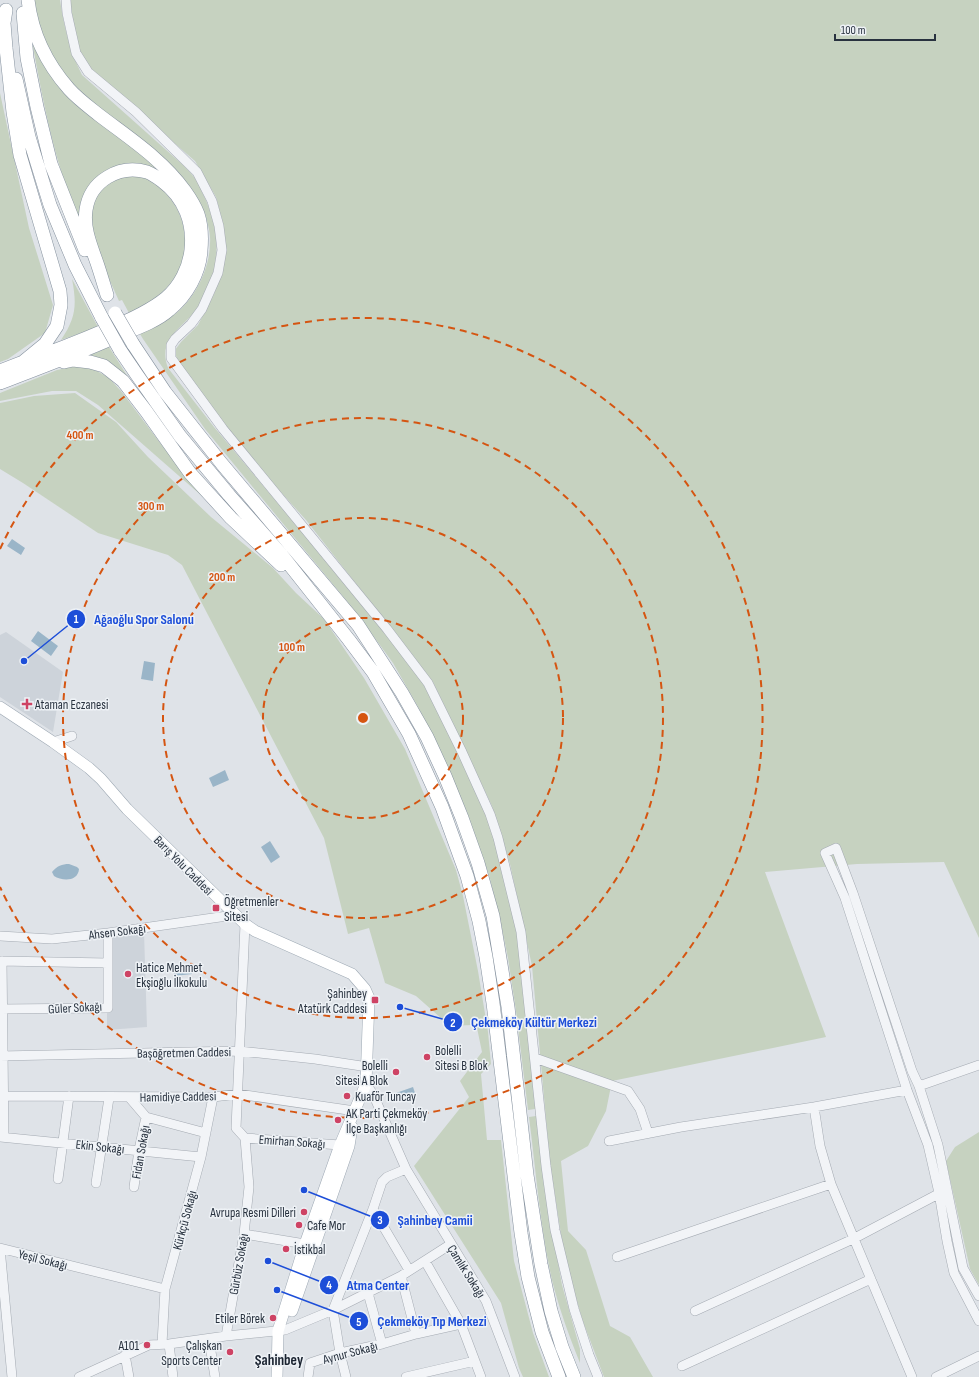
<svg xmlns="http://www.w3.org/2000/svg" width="979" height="1377" viewBox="0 0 979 1377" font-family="'Sofia Sans Condensed',sans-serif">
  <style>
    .built { fill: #cdd3da }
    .green { fill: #c6d2c0 }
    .water { fill: #9ab5c8 }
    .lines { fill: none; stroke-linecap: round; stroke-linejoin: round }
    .minor-casing { stroke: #a4aab2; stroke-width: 10 }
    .major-casing { stroke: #9ea9b4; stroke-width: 12 }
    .highway-casing { stroke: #86929f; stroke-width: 14 }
    .minor { stroke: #f2f4f7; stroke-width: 9 }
    .major { stroke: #fff; stroke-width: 11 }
    .highway { stroke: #fff; stroke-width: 13 }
    .highway-bridge-casing { stroke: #86929f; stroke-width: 14; stroke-linecap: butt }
    .highway-bridge { stroke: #fff; stroke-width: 13 }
    .ring { fill: none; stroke: #d55511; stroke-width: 2; stroke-dasharray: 7 5 }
    .poi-dot { fill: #ce4364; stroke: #eef2f6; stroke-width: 1.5 }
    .labels { text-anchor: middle; stroke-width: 3; stroke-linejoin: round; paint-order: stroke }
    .poi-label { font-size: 13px; fill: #28323f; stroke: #eef2f6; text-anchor: start }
    .street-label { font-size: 13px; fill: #28323f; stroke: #eef2f6 }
    .quarter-label { font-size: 15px; font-weight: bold; fill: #1a2330; stroke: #eef2f6 }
    .centre { fill: #d55511; stroke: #eef2f6; stroke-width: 2 }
    .ring-label { font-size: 12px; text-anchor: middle; font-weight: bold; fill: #d55511; stroke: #eef2f6; stroke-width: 3; stroke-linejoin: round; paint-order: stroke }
    .leader { fill: none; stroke: #1d4ed8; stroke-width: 1.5 }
    .callout-dot { fill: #1d4ed8; stroke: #eef2f6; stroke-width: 1.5 }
    .mark-label { font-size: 12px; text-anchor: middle; font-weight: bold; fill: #fff }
    .callout-label { font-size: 14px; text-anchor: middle; font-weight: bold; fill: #1d4ed8; stroke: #eef2f6; stroke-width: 3; stroke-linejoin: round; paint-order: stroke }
  </style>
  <rect width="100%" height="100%" fill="#dfe3e8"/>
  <path class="built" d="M6,632L63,672L53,732L0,697V635Z
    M144,932L147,1027L107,1030V1012L112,1011L111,937Z"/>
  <path class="green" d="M33,0H60C64,27 70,51 82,75L183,165C188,170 193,175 197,181C200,186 202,193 205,198C221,235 221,266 201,303C187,327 156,336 168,368L214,427L378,623L425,685L487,812L496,842L518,932L549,1211L562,1285L580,1349V1363C569,1336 559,1308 552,1280C540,1227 536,1171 529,1117L536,1116L535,1109L528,1110L516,1011L508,958L500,919L489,875L467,812L438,745L417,705L393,663L355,611L205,429L143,339L140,334C151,328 164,322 175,314C195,299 210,268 210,243C211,233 207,222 205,213H202L85,98L59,70L42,34L35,12Z
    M70,0H979V938L944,862L857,864L765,872L826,1037L612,1081L606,1111L588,1146L561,1161L568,1231L586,1250L610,1326L630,1337L653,1377H604L582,1319L564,1254L550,1163L532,966L510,864L492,806L433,682L306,520L259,468L189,379L177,361L175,350L181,342L198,325L214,294L220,277L224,229L216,197L195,161L91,71L79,51L72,14Z
    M32,41L46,69L155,164L165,178L99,175L81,223C74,206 66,189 61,171C48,128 40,85 32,41Z
    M0,93L29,228L53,305L45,333L8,359L0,362Z
    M119,176C127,176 140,174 147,177C153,179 165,192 169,197C190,222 191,261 169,285C158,298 144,306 129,313L122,300L119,301L100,259L91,233V207L95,195Z
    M72,279L98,327L61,340C76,318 77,305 72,279Z
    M109,347L135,388C119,369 114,362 90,355Z
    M82,365L97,371L109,378L121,391L179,468L211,504L98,405L76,391H52L0,401V393L57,370Z
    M75,393L116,422L148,457L211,517L273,568L296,593L324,619L364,678L405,749L456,870L463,896L478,971L488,1032L491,1064L481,1074L487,1140H501L514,1261L533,1333L549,1377H523L519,1368L501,1303L414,1166L469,1097L460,1081L482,1052L477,1028L472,1025L450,1026L416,996L385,983L369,928L348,934L324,838L182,565L168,555L98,533L23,483L0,469V403L34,396Z
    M979,1132V1285L970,1269L946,1161L955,1147Z"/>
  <path class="water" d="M12,539L25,548L21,555L7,546Z
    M38,631L58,646L51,656L31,641Z
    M144,661L155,663L153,681L141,679Z
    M225,770L229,780L213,787L209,778Z
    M270,841L280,857L271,863L261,847Z
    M69,864L77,867L79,869C78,882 62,881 54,876L52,872C57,866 62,864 69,864Z
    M191,964L192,974L174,976L173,966Z
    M413,1087L416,1096L399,1101L396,1093Z"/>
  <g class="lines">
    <g class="minor-casing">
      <path id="minor" d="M66,0L67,13L76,53L88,72L136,112L197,172L212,201L219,226L222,250L218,273L202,309L191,324L175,339L171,345V358L223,429L387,629L428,683L462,752L490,814L498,838L521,932L546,1166L555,1230L574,1309L589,1355L598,1377
        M53,742L72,736
        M0,936L52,939L108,933L234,915
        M0,961L108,963V933
        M2,961L4,1137
        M0,1009L108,1008V963
        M0,1056L239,1051L315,1059L368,1067
        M535,1058L628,1091L640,1109L648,1133
        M366,1084L373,1094L406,1169L486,1301L515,1377
        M919,1086L979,1065
        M0,1096L213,1097L238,1094L355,1111
        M129,1097L146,1117L206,1133
        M814,1107L820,1146L831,1184L912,1377
        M0,1137L201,1157
        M245,1138L340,1145
        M609,1141L681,1127L814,1107L907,1090
        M58,1179L69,1096
        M96,1183L109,1098
        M134,1187L139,1150L146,1117
        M373,1209L409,1270
        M244,1234L305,1244
        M617,1257L831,1184
        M425,1261L461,1324L481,1377
        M401,1276L416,1334
        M368,1293L382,1344
        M979,1296L963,1268L938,1145L919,1086L912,1071L853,893L836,848L825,853L845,898L907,1090L928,1145L939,1193L947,1241L954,1273L979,1321
        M695,1311L853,1239L944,1191
        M226,1336L244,1234L249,1187L245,1138L236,1128L245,924
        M209,1339L215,1377
        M162,1344L165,1289L201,1157L213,1097
        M169,1344L173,1377
        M125,1355L129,1377
        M682,1366L871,1279
        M12,1377L0,1248L165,1289
        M79,1377L149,1345L169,1344L226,1336L285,1330L333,1310L401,1276L451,1244
        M308,1377L310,1363L340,1353L382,1344L416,1334L461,1324
        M346,1377L340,1353L333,1310L373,1209L382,1182L387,1177L406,1169
        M406,1377L475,1361
        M936,1377L979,1356"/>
    </g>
    <g class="major-casing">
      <path id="major" d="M0,707L53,742L89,768L101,779L127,809L245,924L255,931L352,974L365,989L369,998L366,1084L340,1145L305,1244L278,1331L277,1377
        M292,1311L349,1146L352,1127"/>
    </g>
    <g class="highway-casing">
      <path id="highway" d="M23,13L27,58L37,107L51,164L85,250
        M16,79L29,137L50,205L75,265L102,318
        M133,344L165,392L222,464L358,625L402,693L427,737L445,776L462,818L478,863L493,916L508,1007L527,1175L541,1264L551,1311L562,1347L574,1377
        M120,350L137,375L180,436L229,495L281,554L349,640L373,672L409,734L442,807L467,876L479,921L486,957L493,1003L521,1233L528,1277L542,1332L559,1377
        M23,362C52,352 80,341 108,329C128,321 149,312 166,298C180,286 189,268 191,250C194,224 185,198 162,181C158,178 152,174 147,172C119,164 90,181 86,210C83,229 92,248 98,266C101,275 104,285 107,295
        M64,362L73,360L90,362L104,366L123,381L146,411L190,473L231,518L281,565
        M0,371L23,362L45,344L57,326L61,305L60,291L20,155L13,112L6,48L4,23L6,10
        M0,383C38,368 77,354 115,337C132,330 156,322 169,310C187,296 200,272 201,250C202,238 202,226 198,214C195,206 190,198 185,191C162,159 129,138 99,115C89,107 78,99 69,89C47,64 32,34 28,0"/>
    </g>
    <use href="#minor" class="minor"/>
    <use href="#major" class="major"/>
    <use href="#highway" class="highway"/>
    <g class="highway-bridge-casing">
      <path id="highway-bridge" d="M115,313L133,344
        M102,318L120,350"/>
    </g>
    <use href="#highway-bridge" class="highway-bridge"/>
  </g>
  <g class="ring">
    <circle cx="363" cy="718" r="100"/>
    <circle cx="363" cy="718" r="200"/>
    <circle cx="363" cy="718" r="300"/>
    <path d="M0 549A400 400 0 1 1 0 887"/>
  </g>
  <g class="poi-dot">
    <path d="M25 698h4v4h4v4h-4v4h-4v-4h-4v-4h4z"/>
    <rect x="212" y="904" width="8" height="8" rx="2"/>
    <circle cx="128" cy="974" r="4"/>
    <rect x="371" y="996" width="8" height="8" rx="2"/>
    <circle cx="427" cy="1057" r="4"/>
    <circle cx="396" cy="1072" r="4"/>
    <circle cx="347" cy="1096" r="4"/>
    <circle cx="338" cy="1120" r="4"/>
    <circle cx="304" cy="1212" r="4"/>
    <circle cx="299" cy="1225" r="4"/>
    <circle cx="286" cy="1249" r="4"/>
    <circle cx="273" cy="1318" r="4"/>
    <circle cx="147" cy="1345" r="4"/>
    <circle cx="230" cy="1352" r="4"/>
  </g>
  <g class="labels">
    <g class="poi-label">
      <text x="35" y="709">Ataman Eczanesi</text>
      <text x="224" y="906">Öğretmenler<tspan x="224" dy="15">Sitesi</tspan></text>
      <text x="136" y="972">Hatice Mehmet<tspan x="136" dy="15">Ekşioğlu İlkokulu</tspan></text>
      <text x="367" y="998" text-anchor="end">Şahinbey<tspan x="367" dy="15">Atatürk Caddesi</tspan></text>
      <text x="435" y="1055">Bolelli<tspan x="435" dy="15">Sitesi B Blok</tspan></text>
      <text x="388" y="1070" text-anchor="end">Bolelli<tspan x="388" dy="15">Sitesi A Blok</tspan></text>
      <text x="355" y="1101">Kuaför Tuncay</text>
      <text x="346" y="1118">AK Parti Çekmeköy<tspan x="346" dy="15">İlçe Başkanlığı</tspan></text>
      <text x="296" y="1217" text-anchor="end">Avrupa Resmi Dilleri</text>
      <text x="307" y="1230">Cafe Mor</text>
      <text x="294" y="1254">İstikbal</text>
      <text x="265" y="1323" text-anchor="end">Etiler Börek</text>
      <text x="139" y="1350" text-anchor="end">A101</text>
      <text x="222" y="1350" text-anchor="end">Çalışkan<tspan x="222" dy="15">Sports Center</tspan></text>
    </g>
    <g class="street-label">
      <text transform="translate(184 865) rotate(45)" y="5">Barış Yolu Caddesi</text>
      <text transform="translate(117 931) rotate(-7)" y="5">Ahsen Sokağı</text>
      <text transform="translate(75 1007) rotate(-3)" y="5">Güler Sokağı</text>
      <text transform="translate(184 1052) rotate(-1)" y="5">Başöğretmen Caddesi</text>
      <text transform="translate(178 1096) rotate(-1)" y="5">Hamidiye Caddesi</text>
      <text transform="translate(292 1141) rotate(4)" y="5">Emirhan Sokağı</text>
      <text transform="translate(100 1146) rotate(6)" y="5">Ekin Sokağı</text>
      <text transform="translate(140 1152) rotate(-80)" y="5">Fidan Sokağı</text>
      <text transform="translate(184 1220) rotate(-75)" y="5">Kürkçü Sokağı</text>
      <text transform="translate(43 1259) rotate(14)" y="5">Yeşil Sokağı</text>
      <text transform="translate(238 1264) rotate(-80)" y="5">Gürbüz Sokağı</text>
      <text transform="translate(467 1271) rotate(58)" y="5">Çamlık Sokağı</text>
      <text transform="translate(350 1352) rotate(-15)" y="5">Aynur Sokağı</text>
    </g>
    <g class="quarter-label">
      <text x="279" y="1365">Şahinbey</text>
    </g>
  </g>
  <circle cx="363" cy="718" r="6" class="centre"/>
  <g class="ring-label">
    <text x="80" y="439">400 m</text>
    <text x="151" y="510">300 m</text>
    <text x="222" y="581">200 m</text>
    <text x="292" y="651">100 m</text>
  </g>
  <path class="leader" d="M24 661L76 619M400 1007L453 1022M304 1190L380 1220M268 1261L329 1285M277 1290L359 1321"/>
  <g class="callout-dot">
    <circle cx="24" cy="661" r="4"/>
    <circle cx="400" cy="1007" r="4"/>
    <circle cx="304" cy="1190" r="4"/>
    <circle cx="268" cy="1261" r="4"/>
    <circle cx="277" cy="1290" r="4"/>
    <circle cx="76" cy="619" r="10"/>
    <circle cx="453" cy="1022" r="10"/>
    <circle cx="380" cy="1220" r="10"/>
    <circle cx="329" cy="1285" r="10"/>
    <circle cx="359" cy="1321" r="10"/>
  </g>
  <g class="mark-label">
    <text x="76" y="623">1</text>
    <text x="453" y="1027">2</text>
    <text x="380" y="1224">3</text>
    <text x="329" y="1289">4</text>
    <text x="359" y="1326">5</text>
  </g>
  <g class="callout-label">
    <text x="144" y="624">Ağaoğlu Spor Salonu</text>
    <text x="534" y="1027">Çekmeköy Kültür Merkezi</text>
    <text x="435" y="1225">Şahinbey Camii</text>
    <text x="378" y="1290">Atma Center</text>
    <text x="432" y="1326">Çekmeköy Tıp Merkezi</text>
  </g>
  <path d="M835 34v6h100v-6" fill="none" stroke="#28323f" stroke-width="2"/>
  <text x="841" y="34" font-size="12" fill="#28323f" stroke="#eef2f6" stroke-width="3" paint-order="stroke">100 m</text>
</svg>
